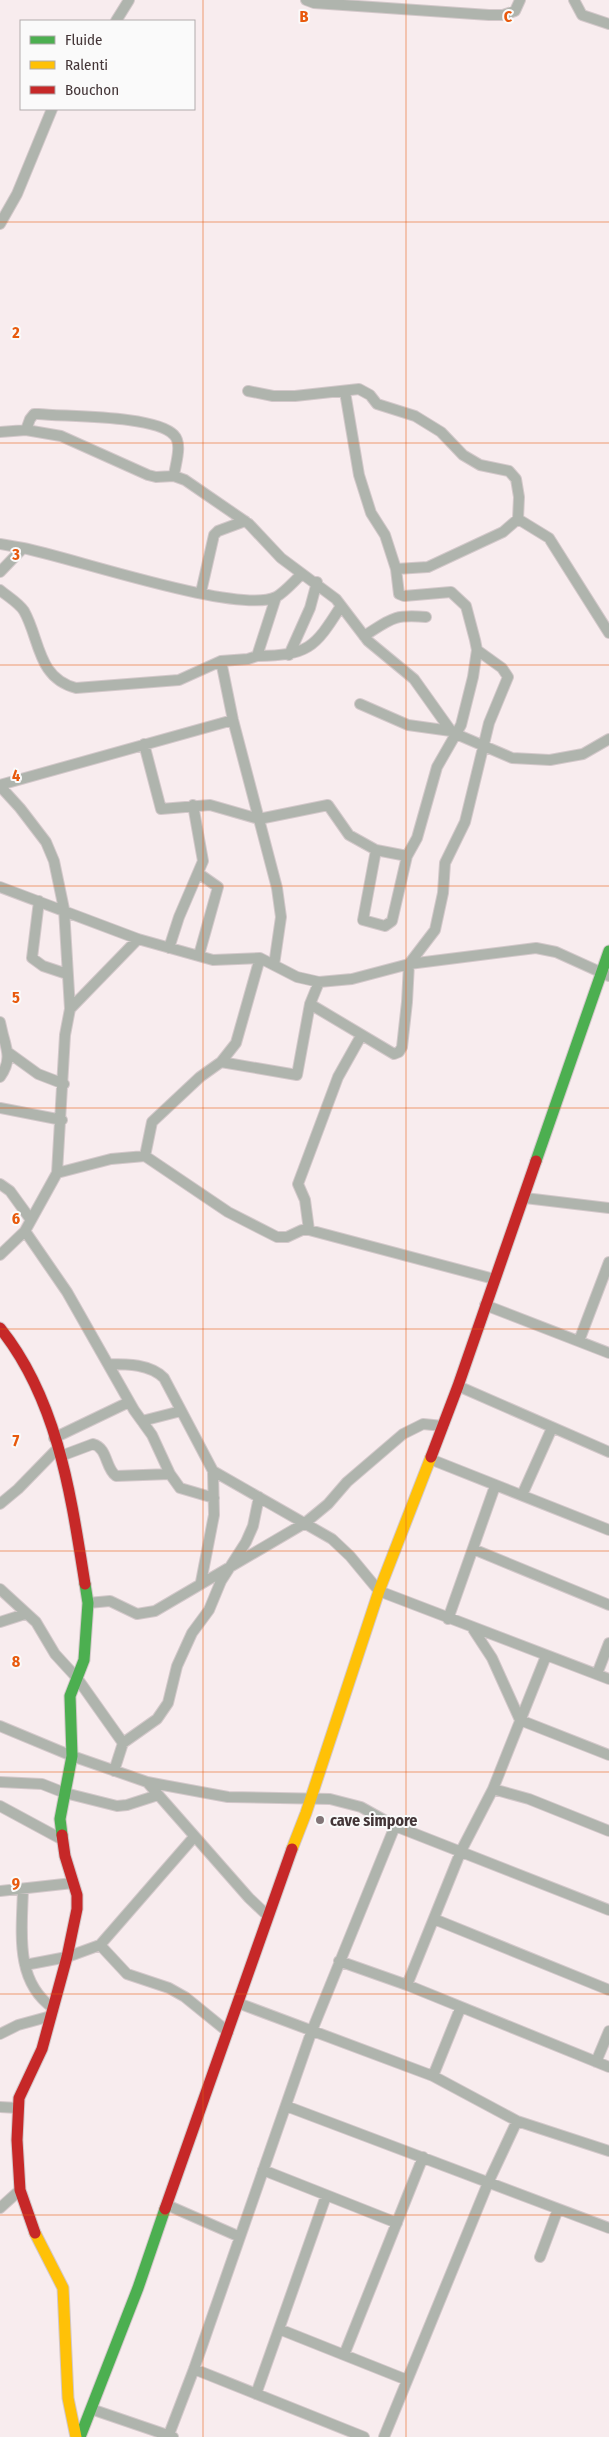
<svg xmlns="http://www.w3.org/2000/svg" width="609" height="2437" viewBox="0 0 609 2437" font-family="'Fira Sans Condensed',sans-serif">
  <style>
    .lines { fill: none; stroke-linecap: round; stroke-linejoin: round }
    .street-casing { stroke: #d3c8ca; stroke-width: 12 }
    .fast-casing { stroke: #d3c8ca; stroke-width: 13 }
    .slow-casing { stroke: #d3c8ca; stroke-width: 13 }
    .jam-casing { stroke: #d3c8ca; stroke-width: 13 }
    .street { stroke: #afb4ad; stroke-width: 10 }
    .fast { stroke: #4caf50; stroke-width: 11 }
    .slow { stroke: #ffc107; stroke-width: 11 }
    .jam { stroke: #c62828; stroke-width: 11 }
    .grid { fill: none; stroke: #e8590c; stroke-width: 1; stroke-opacity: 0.55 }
    .poi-dot { fill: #827577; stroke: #fafafa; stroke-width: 2 }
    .labels { text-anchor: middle; stroke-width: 4; stroke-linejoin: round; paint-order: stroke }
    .poi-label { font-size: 16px; font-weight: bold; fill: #433537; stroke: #fafafa; text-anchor: start }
    .grid-label { font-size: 16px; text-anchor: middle; font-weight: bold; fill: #e8590c; stroke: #fafafa; stroke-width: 4; stroke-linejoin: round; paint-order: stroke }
  </style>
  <rect width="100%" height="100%" fill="#f8ecee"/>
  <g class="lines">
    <g class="street-casing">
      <path id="street" d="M306,0L314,3L489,15H503L515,11L520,0
        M574,0L582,15L609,24
        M116,21L129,0
        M0,224L17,194L52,109
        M248,391L273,396H295L359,389L370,395L377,404L415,416L441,432L463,455L480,465L509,471L516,479L519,497L518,519L503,532L428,567L396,569
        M345,392L359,475L371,513L385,535L396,569L399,594L404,596L451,592L466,606L475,640L477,650L473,677L461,725L437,767L417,838L407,856L392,921L385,926L363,920L376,850L407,856
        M26,430L30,419L34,414H38C67,417 155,415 174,435C183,444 175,465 174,476
        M0,432L26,430L61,436L148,475L156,477L174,476L185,480L249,524L281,558L336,599L368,641L414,679L451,731L456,734L512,758L550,760L583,754L609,739
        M518,519L549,538L609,633
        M0,544L23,548
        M0,572L23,548C70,557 239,615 276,597C285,592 294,581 302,574
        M0,590C7,596 19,603 24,611C40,639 37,678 76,688L179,680L221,661L248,659L257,656L276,597
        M201,592L214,535L218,531L245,521
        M364,636C391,619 393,614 426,617
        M289,655L310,608L317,582
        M257,656C308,655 314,649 341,606
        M221,661L233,720L277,888L281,917L274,965
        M360,704L408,725L451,731
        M144,744L161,809L210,805L259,819L328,805L349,835L376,850
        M0,785L233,720
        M0,786L20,808L46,842L54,861L64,909L70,1009L65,1035L57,1173L25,1231L0,1255
        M198,873L218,887L199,955
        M0,887L138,939L213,960L260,958L297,977L319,982L352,979L409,964L435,930L443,893L445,863L465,822L489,723L508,677L502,668L477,650
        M39,901L32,958L43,966L67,974
        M169,948L179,917L203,861L193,805
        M310,1004L394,1054L399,1052L402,1047L407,1002L409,964L536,948L556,952L609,976
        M70,1009L138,939
        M0,1022L3,1035
        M0,1034L3,1035C8,1052 11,1062 0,1077
        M9,1053L38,1074L64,1084
        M221,1062L236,1043L260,958
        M0,1108L62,1120
        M145,1156L228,1212L277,1237H287L302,1230H309L494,1279
        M57,1173L111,1159L145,1156L152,1122L200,1077L221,1062L297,1075L310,1004L319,982
        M0,1184L10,1191L31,1220
        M525,1198L609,1208
        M309,1230L305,1200L298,1184L338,1077L361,1036
        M25,1231L67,1292L134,1410L152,1435L170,1474L180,1488L214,1498
        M485,1305L609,1353
        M579,1341L609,1262
        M109,1364C127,1364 150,1364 164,1378L213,1471L332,1539L350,1556L379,1591L609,1679
        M458,1386L609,1452
        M142,1421L181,1411
        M54,1438L129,1402
        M61,1456L93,1444C108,1448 105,1468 116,1476L170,1474
        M430,1459L609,1530
        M522,1495L552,1428
        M0,1504L18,1489L58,1448
        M473,1549L609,1605
        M201,1582L214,1515L213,1471
        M0,1589L36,1622L55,1654L77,1678L123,1743
        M88,1603L110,1601L137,1614L155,1611L305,1523L328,1504L347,1482L403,1434L423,1424L443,1426
        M448,1619L495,1486
        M0,1622L25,1614
        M473,1629L492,1658L520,1720L609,1755
        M597,1674L609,1643
        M0,1726L72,1756L147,1782L228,1797L330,1799L361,1807L395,1826L609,1910
        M114,1771L123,1743L157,1719L168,1703L177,1666L192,1633L209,1610L221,1581L246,1542L253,1526L259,1497
        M0,1782L42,1784L65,1793L117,1806L127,1805L158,1795
        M147,1782L249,1898L268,1916
        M493,1789L529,1799L609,1831
        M0,1806L63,1840
        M23,1889C22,1930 14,1981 53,2008
        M0,1891L73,1883
        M434,1919L609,1990
        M100,1945L127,1974L169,1988L185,1997L228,2032
        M339,1961L407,1985L609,2067
        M25,1965L67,1957L100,1945L194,1837
        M407,1985L461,1851L493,1789L546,1656
        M238,2003L433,2076L517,2121L609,2151
        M0,2034L18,2025L51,2016
        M596,2062L609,2031
        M433,2076L460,2009
        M286,2106L609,2228
        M0,2107L18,2108
        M263,2170L397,2223
        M167,2205L240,2237
        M0,2208L20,2190
        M540,2257L558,2209
        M279,2329L407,2380
        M344,2355L423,2157
        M194,2369L364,2437
        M256,2394L326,2196
        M91,2409L173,2437
        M168,2437L194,2369L311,2033L395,1826
        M384,2437L488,2183L517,2121"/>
    </g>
    <g class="fast-casing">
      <path id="fast" d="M536,1161L609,951
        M62,1835L60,1819L72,1756L70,1696L84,1660L88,1603L85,1584
        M80,2437L138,2288L165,2209"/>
    </g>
    <g class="slow-casing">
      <path id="slow" d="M292,1849L306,1813L379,1591L431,1457
        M35,2233L63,2288L68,2398L76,2437"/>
    </g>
    <g class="jam-casing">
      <path id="jam" d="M0,1328C58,1400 71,1496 85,1584
        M431,1457L458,1386L536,1161
        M165,2209L292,1849
        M35,2233L20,2190L17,2140L19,2098L42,2049L67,1957L77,1909V1895L65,1856L62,1835"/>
    </g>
    <use href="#street" class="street"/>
    <use href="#fast" class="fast"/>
    <use href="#slow" class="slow"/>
    <use href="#jam" class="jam"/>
  </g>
  <path class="grid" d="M203,0V2437M406,0V2437M0,222H609M0,443H609M0,665H609M0,886H609M0,1108H609M0,1329H609M0,1551H609M0,1772H609M0,1994H609M0,2215H609"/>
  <circle class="poi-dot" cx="320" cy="1820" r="5"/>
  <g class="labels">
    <g class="poi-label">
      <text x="330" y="1826">cave simpore</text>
    </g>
  </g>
  <g class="grid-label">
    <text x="304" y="22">B</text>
    <text x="508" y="22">C</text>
    <text x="16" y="338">2</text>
    <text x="16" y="560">3</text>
    <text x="16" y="781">4</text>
    <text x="16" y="1003">5</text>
    <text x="16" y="1224">6</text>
    <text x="16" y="1446">7</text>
    <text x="16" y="1667">8</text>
    <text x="16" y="1889">9</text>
  </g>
  <rect x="20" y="20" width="175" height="90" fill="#fafafa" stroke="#b1abac"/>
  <rect x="30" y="36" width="25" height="8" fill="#4caf50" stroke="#b1abac"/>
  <text x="65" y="45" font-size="15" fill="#433537">Fluide</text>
  <rect x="30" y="61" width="25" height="8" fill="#ffc107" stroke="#b1abac"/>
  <text x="65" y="70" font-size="15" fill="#433537">Ralenti</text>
  <rect x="30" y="86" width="25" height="8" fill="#c62828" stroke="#b1abac"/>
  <text x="65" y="95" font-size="15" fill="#433537">Bouchon</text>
</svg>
